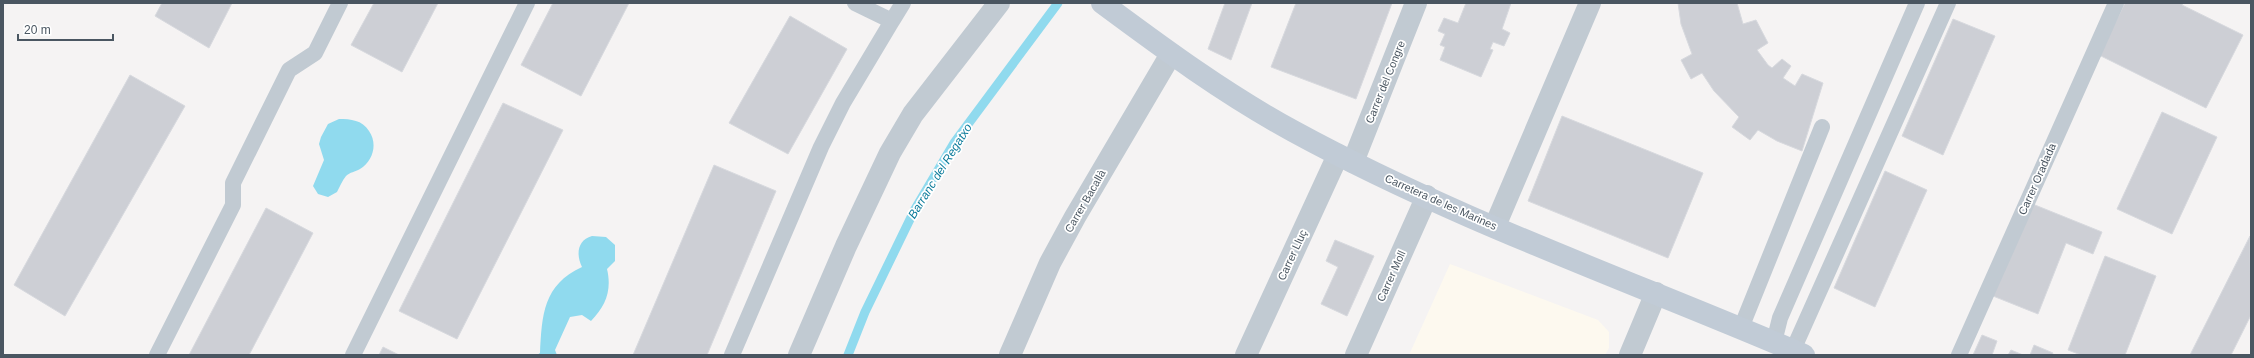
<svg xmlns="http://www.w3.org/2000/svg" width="2254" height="358" viewBox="0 0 2254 358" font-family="Arial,sans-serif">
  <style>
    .commercial { fill: #fdf9ef }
    .water { fill: #90daee }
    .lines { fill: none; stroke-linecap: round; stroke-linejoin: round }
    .stream { stroke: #90daee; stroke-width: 9 }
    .building { fill: #cdcfd5; stroke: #d7d9de }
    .service { stroke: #c1cad2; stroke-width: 16 }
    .minor { stroke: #c1cad2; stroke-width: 22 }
    .secondary { stroke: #c1cbd6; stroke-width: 22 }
    .labels { text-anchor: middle; stroke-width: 3.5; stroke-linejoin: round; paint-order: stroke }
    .street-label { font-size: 11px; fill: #4a5661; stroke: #fff }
    .water-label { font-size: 12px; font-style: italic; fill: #0c7c9b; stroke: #fff }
  </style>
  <rect width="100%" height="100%" fill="#f5f3f3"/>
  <path class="commercial" d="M1450,264L1598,320L1609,332V348L1605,355H1409Z"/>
  <path class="water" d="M339,119C351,119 362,120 369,131C378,144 373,161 360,169C355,172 350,172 346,176C342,181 340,186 337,192L328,197L318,194L313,186L324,160L319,144L321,137L328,124Z
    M592,236L606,237L615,245V261L607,269C612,290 606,306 591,321L582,315L570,317L555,350L557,355H537L540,353C542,315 543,285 582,267C576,255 577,240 592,236Z"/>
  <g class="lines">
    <path class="stream" d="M848,355L865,312L915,209L954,143L1058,3"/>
  </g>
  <path class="building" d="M162,3H232L209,48L155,16Z
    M374,3H438L402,72L351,45Z
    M553,3H629L581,96L521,65Z
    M1225,3H1252L1231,60L1208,49Z
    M1296,3H1392L1356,99L1271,67Z
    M1466,3H1511L1502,29L1510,33L1504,46L1493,42L1490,49L1493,50L1481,77L1440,60L1445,47L1440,45L1445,34L1438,31L1444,18L1458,23Z
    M1678,3H1737L1743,24L1756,20L1768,43L1757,50L1768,65L1772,68L1782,59L1791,66L1783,78L1795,86L1802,74L1823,83L1802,151L1777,141L1758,130L1750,140L1732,127L1739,117L1714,91L1702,73L1691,79L1681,60L1692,54L1681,24Z
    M2125,3H2183L2182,5L2243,35L2206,108L2099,55Z
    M790,16L847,49L788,154L729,123Z
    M1953,19L1995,36L1943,155L1902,136Z
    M130,75L185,106L65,316L14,285Z
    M503,103L563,130L457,339L399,311Z
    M2162,112L2217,137L2172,234L2117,209Z
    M1562,116L1703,173L1668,258L1528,201Z
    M714,165L776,191L707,355H633Z
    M1885,171L1927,190L1875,307L1834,288Z
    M2030,203L2102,232L2093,254L2066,243L2038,314L1993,296Z
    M266,208L313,233L249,355H189Z
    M2250,236L2251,315L2231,355H2190Z
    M1335,240L1374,256L1347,316L1321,304L1338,267L1326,261Z
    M2105,256L2156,276L2125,355H2081L2068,350Z
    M1982,335L1997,341L1992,355H1973Z
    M2034,345L2053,353L2052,355H2030Z
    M383,347L399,355H379Z
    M2011,350L2023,355H2008Z"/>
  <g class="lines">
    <path class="service" d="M855,3L892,21L903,3
      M1741,328L1822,127
      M1774,342L1780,318L1917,3
      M1793,350L1948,3
      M157,355L233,205V183L289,70L315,53L340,3
      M353,355L527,3
      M732,355L821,147L843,103L892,21
      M1959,355L2116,3"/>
    <path class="minor" d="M1353,162L1416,3
      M1495,226L1590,3
      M799,355L846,246L890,153L913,114L999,3
      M1010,355L1050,263L1075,217L1171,54
      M1246,355L1338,155
      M1356,355L1427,196
      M1630,355L1656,293"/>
    <path class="secondary" d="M1102,3C1164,49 1225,94 1293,131C1456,220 1634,282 1804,355"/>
  </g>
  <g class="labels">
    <g class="street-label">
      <text transform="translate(1385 82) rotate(-68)" y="4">Carrer del Congre</text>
      <text transform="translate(2037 179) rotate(-66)" y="4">Carrer Oradada</text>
      <text transform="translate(1085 201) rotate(-60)" y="4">Carrer Bacallà</text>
      <text transform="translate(1441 202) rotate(24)" y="4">Carretera de les Marines</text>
      <text transform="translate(1292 255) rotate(-65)" y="4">Carrer Lluç</text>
      <text transform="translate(1391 276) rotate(-66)" y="4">Carrer Moll</text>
    </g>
    <g class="water-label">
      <text transform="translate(940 171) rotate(-58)" y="4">Barranc del Regatxo</text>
    </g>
  </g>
  <rect width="2254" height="358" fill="none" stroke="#4a5661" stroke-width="8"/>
  <path d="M18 34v6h95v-6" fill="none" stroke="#4a5661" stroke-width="2"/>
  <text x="24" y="34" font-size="12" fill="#4a5661" stroke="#ffffff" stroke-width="3" paint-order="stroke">20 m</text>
</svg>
